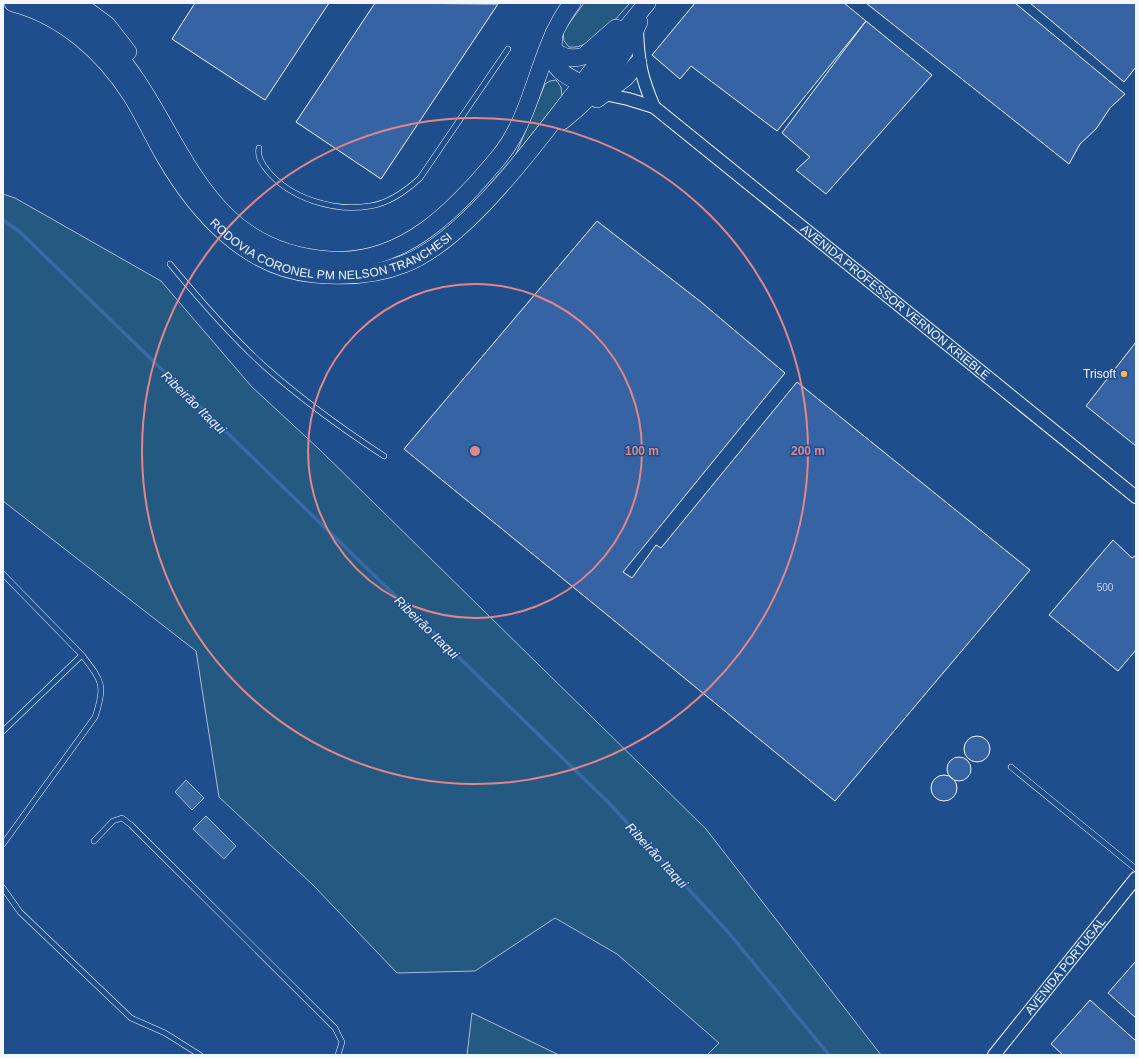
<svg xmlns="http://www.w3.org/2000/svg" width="1139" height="1058" viewBox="0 0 1139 1058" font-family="Helvetica,sans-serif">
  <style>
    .green { fill: #245a82; stroke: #a8bbd7 }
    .water { fill: #3b69a3; stroke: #a8bbd7 }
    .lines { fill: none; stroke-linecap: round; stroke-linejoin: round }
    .stream { stroke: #3b69a3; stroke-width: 3.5 }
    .building { fill: #3563a3; stroke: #f2f6ff }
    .service-casing { stroke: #f2f6ff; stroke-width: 6 }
    .tertiary-casing { stroke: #f2f6ff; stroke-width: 14 }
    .trunk-casing { stroke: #f2f6ff; stroke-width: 18 }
    .service { stroke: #1f4e8c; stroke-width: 5 }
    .tertiary { stroke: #1f4e8c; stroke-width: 12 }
    .trunk { stroke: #1f4e8c; stroke-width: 17 }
    .ring { fill: none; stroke: #e38589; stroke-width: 2 }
    .poi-dot { fill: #ffb74d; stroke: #1f4e8c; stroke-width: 1.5 }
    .labels { text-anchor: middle; stroke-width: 3; stroke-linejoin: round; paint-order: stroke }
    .number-label { font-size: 10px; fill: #c3d1e8 }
    .street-label { font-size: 12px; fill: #f2f6ff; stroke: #1f4e8c }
    .poi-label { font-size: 12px; fill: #f2f6ff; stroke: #1f4e8c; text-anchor: end }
    .water-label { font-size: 13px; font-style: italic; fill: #f2f6ff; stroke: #1f4e8c }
    .centre { fill: #e38589; stroke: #1f4e8c; stroke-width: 2 }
    .ring-label { font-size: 12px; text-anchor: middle; font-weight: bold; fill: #e38589; stroke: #1f4e8c; stroke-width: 3; stroke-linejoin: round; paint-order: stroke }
  </style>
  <rect width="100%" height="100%" fill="#1f4e8c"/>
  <path class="green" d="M584,3H630C616,18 592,50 569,47L564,41L563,32Z
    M556,80L561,87L562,96L516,154L545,84L550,81Z
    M3,194L15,198L161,281L252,387L319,449L706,829L881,1055H707L719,1043L617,954L555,918L475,971L397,973L313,885L219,797L196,651L3,501Z
    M472,1013L559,1055H467Z"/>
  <path class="water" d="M186,780L204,798L192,810L175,792Z
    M206,816L236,846L224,859L193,829Z"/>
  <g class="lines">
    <path class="stream" d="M3,220L20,232L608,802L729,933L829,1055"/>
  </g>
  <path class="building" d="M195,3H329L265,100L172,39Z
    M375,3L498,4L381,179L296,122Z
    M695,3H844L866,21L777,131L691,66L680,79L652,55Z
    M866,3H1015L1125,94L1110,108L1096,129L1080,144L1069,164Z
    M1030,3H1136V67L1124,82Z
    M866,21L932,75L826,194L796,170L810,157L782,133Z
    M597,221L701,302L785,373L623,572L632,578L656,545L661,548L797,382L1030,570L835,801L404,449Z
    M1136,342V446L1086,406Z
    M1113,540L1132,558L1136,555V650L1118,671L1049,615Z
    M964 749a13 13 0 1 1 26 0a13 13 0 1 1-26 0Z
    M947 769a12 12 0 1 1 24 0a12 12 0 1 1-24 0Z
    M931 788a13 13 0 1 1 26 0a13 13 0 1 1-26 0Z
    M1136,961V1018L1108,993Z
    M1090,1000L1136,1041V1055H1063L1051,1044Z"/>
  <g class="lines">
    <g class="service-casing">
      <path id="service" d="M259,148C257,157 262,164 267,170C290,199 335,212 370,206C390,203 406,191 420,178L508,49
        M170,264C199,299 229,334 263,365C301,399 341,428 384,456
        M3,574L82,655L3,731
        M1011,767L1136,869
        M94,841L113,821L122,818L131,825L335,1028L342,1042L338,1055
        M3,844L95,717C106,685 102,681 82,655
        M3,888L20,912L131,1018L165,1033L200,1055"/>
    </g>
    <g class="tertiary-casing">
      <g id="tertiary">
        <path d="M637,29C638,61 641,77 654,107"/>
        <path id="s1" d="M604,94L628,99L654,107L1136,497"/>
        <path id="s2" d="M994,1055L1136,878"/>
      </g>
    </g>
    <g class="trunk-casing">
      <g id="trunk">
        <path id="s3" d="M13,3C63,16 103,52 131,95C144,115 153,137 165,157C197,212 246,268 314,274C344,277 376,275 404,264C466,241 540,138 581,85C602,57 625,30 647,3"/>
        <path d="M50,3C71,12 90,23 105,40C183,122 192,251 330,260C404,265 456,209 499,157C536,112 537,49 572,3"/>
        <path d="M80,5L107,25L128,52"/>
        <path d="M554,33L553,49C562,58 572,60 584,56L616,28"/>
        <path d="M553,49C548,71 575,80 591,88"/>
        <path d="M597,99L625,78L638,63"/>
        <path d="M562,121C597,94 622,62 639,22"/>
      </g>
    </g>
    <use href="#service" class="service"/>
    <use href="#tertiary" class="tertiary"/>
    <use href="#trunk" class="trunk"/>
  </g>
  <g class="ring">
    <circle cx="475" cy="451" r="167"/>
    <circle cx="475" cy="451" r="333"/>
  </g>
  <circle class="poi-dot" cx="1124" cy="374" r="4"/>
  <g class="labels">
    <g class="number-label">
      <text x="1105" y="591">500</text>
    </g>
    <g class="street-label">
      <text dy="4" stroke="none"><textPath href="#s3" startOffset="435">RODOVIA CORONEL PM NELSON TRANCHESI</textPath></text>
      <text dy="4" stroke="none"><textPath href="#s1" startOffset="362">AVENIDA PROFESSOR VERNON KRIEBLE</textPath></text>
      <text dy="4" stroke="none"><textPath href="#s2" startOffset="114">AVENIDA PORTUGAL</textPath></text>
    </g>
    <g class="poi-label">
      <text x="1116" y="378">Trisoft</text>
    </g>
    <g class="water-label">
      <text transform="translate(194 402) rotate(44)" y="5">Ribeirão Itaqui</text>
      <text transform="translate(427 627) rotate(44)" y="5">Ribeirão Itaqui</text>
      <text transform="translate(657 855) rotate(47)" y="5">Ribeirão Itaqui</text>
    </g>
  </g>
  <circle cx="475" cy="451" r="6" class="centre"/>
  <g class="ring-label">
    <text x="642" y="455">100 m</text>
    <text x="808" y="455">200 m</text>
  </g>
  <rect width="1139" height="1058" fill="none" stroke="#f2f6ff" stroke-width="8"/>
</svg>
